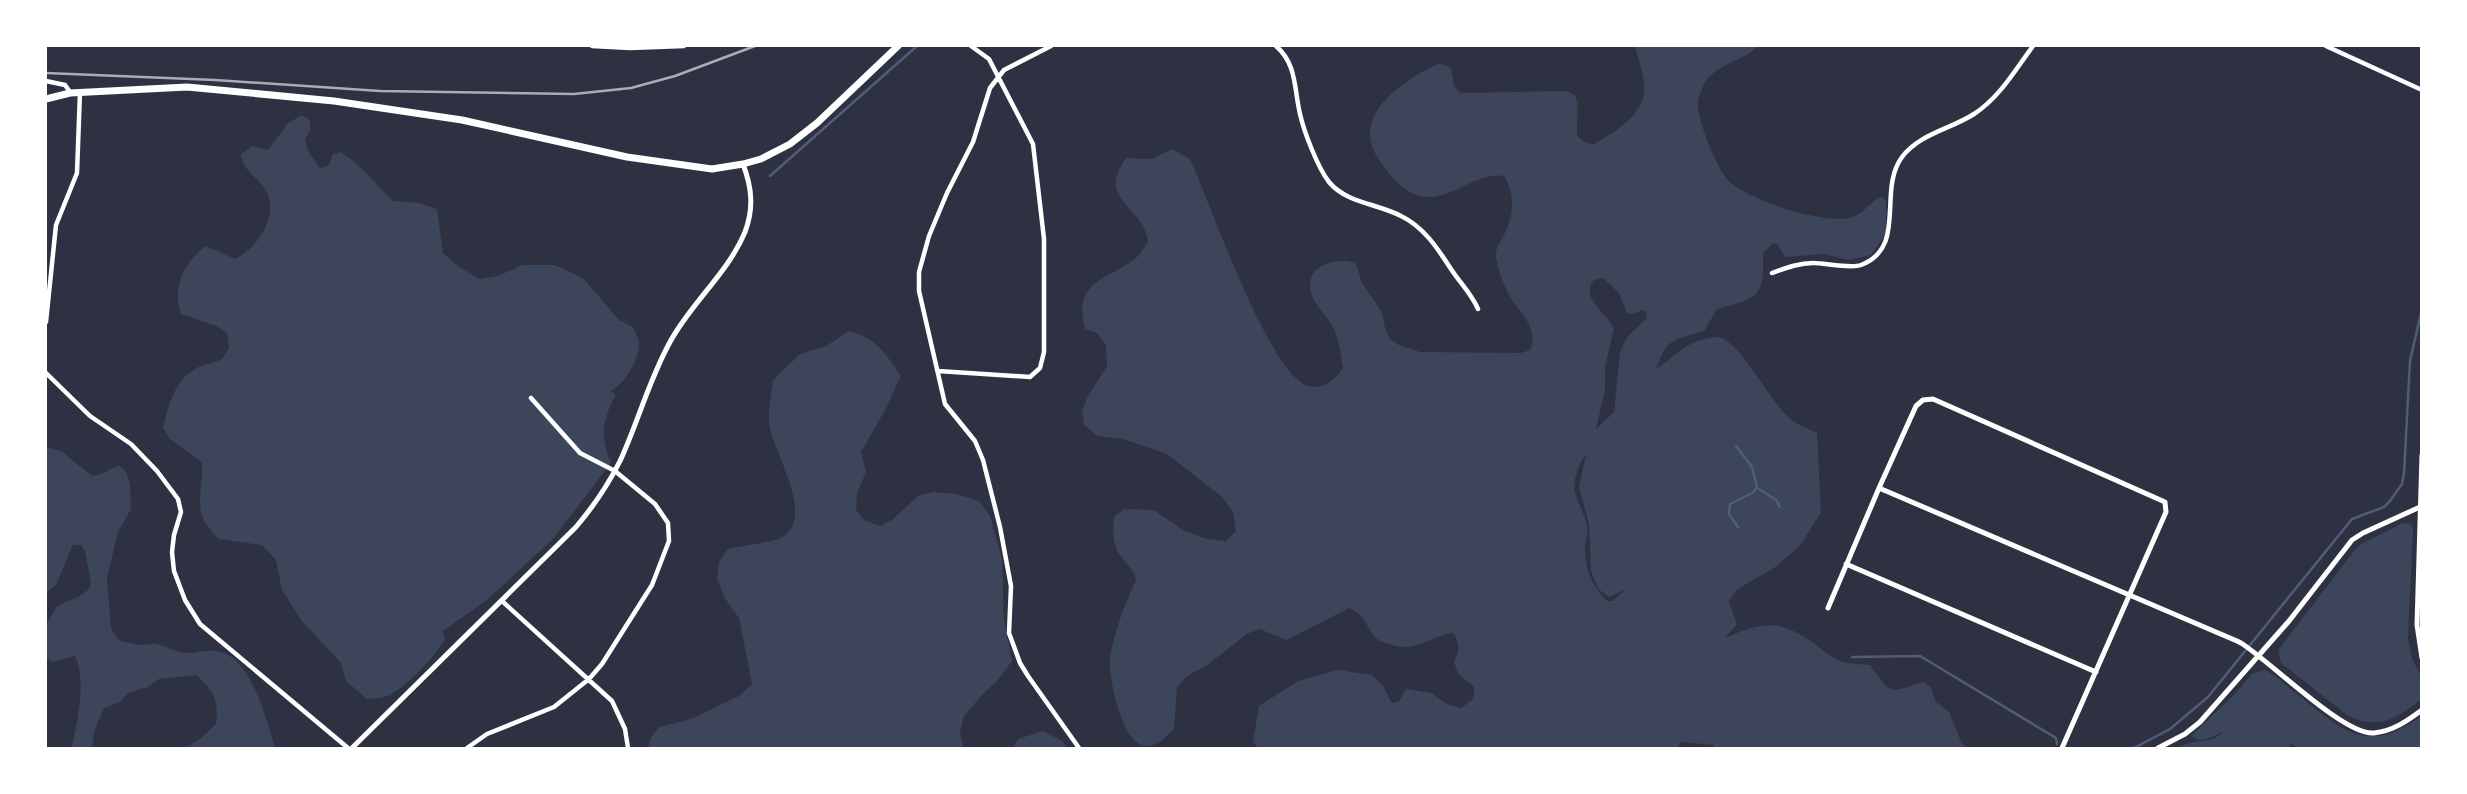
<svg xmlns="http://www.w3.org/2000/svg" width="2467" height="794" viewBox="0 0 2467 794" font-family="Karla,sans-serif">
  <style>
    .green { fill: #3c4559; fill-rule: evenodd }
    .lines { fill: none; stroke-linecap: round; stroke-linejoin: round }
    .stream { stroke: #4f5d75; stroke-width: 2.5 }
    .minor { stroke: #fff; stroke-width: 4.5 }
    .tertiary { stroke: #fff; stroke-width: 5 }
    .primary { stroke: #fff; stroke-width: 7 }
    .rail { stroke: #abadb3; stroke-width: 2.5 }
  </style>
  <rect width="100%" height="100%" fill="#2d3142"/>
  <path class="green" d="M1635,46H1758C1743,62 1713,64 1703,86C1701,92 1697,100 1698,106C1699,124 1718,173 1732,184C1753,201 1827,226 1853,217C1862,214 1870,203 1878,198L1882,197L1886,201V234L1871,255L1848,260L1824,254L1785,257L1778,245L1774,243L1763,253C1765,299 1757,298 1717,309L1705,330C1675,342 1669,334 1656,369C1670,360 1683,345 1701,340C1705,339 1713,337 1717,337C1741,339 1771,406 1793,421C1800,426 1810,429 1817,433L1821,512L1800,546L1774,568L1736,590L1729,602L1737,624L1725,638C1759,623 1778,618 1811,641C1821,648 1830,658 1843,662C1851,664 1861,664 1870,665C1893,697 1888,692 1924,682L1931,688L1936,702L1949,712L1962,744L1967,748H1714V745L1680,742L1678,748H1258L1253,741L1259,706L1298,681L1338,670L1372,675L1383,686L1392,703L1399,701L1406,689L1431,693L1447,704L1461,708L1473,699C1478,680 1467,685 1459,674C1456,671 1456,666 1454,662C1460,651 1460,644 1453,633C1428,636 1417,654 1389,644C1383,642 1378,641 1374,636C1364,623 1366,615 1349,608L1287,640L1259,629L1247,634L1206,666L1187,676L1177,688L1174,729C1166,736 1159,746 1147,746C1124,747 1111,687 1110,668C1108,648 1126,599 1136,581C1134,568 1124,563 1118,552C1112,541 1113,529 1114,517L1124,509L1154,510L1183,530L1207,539L1226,541L1236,531L1233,512L1222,497L1167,454L1123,439L1097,436L1084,425L1082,411L1087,398L1107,366L1106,346L1097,333L1085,329C1072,277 1109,282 1138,256C1142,252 1145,246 1148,242C1147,237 1146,231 1143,226C1126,200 1102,193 1126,158L1151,159L1172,149L1190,159C1210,202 1268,373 1308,386C1324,390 1335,380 1343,368C1341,354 1339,338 1332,325C1322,309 1304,296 1312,276C1315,269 1322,265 1329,263C1339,261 1347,259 1356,264L1362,283L1382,312L1385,328L1390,339L1399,345L1420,352L1521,353L1530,350C1540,326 1517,312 1508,293C1503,283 1499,273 1497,262C1493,250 1500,243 1505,233C1514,214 1515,194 1504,176C1478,171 1454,198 1427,197C1414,197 1399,186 1391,176C1382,165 1369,148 1370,133C1371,100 1414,75 1440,63L1451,68L1454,86L1460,93L1566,91L1575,95C1580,108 1576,122 1577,136L1586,143L1594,144C1615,132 1648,113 1644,84C1643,71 1638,58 1635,46ZM1603,278L1619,293L1627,313L1632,314L1643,310L1647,313L1646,319L1627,337L1620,352L1614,412L1596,429L1605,390V367L1614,328C1607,313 1579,297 1594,280ZM1586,455L1579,486L1589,525L1591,571L1598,589L1609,597L1626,589L1613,601H1607C1591,584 1585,570 1585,547C1586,540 1588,533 1587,526C1585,514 1579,506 1576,495C1571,483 1579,463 1586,455Z
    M302,115L310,120V131L305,139L308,151L320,169L329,165L333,154L341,152L357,164L393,201L419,203L437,209L443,253L459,267L480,279L498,276L522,265H555L583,278L619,320L633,327C635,332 639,338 639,343C639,361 625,383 611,391L616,395C602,419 600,438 611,463L553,539L487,600L443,631L445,638C438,654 407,686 390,695C384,698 374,698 367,699L346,681L341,663L301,620L282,590L276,560L262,545L218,539C213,532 207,526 204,520C195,504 204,480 202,462L170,439L163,428C168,407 174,381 195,369C202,364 213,364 222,359L229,348L227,333L216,326L181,314C171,287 185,261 206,246L235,259C256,249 277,219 268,195C261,177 244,175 241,154L252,146L268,150L288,123Z
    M849,331C876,337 886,354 901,376L884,412L861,452L866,472L857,494L856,510L864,520L880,526L892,520L918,496L933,492L957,494L979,501L990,516L1002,559L1004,621L1012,661L998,680L981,696L964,716L960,732L963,748H648L651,737L659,727L691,719L739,696L752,684L739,618L724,597L717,578L719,562L728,549C739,546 774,542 781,538C818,517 771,450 769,423C768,409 771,394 773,380L800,354L826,346Z
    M46,447L61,451L92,476L101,474L119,465L126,472L130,483L131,509L118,532L107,578L111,628L119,641C126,642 134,644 141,645C146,645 152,643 157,644C168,647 177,653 189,653C199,653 210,648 221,652C252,660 267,721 275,748H185L200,739L216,724C219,701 214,690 196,675L159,679L148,687L128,693L120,702L104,708L94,732L92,748H72C77,722 87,680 75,656L52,662L46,658V625L57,606L80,596L88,590L91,584L85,551L81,545H73L56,585L46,593Z
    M2403,523L2411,524L2413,530L2408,639L2412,659L2421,676V699C2397,719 2378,731 2347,715L2281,663L2278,650L2354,551L2361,544Z
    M2265,670C2275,675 2284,683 2292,690C2339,726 2364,759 2421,716V748H2298L2290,743L2291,748H2179C2191,738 2211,745 2223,732C2211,736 2203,745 2191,736L2235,694L2252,674Z
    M1043,731L1062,741L1067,748H1013L1018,739Z"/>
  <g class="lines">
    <path class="stream" d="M770,176L917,46
      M1736,446L1752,467L1757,487L1754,492L1730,504L1729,514L1738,527
      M1759,489L1776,500L1780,507
      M1852,657L1920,656L2056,738L2057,744
      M2134,748L2170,729L2208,697L2352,519L2384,507L2390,501L2402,484L2404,473L2410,361L2422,309"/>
    <path class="minor" d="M592,46L630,48L684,46
      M1051,46L1004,70L990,88L973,142L947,193L929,236L919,272V291L945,404L975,441L983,460L1000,527L1011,586L1009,633L1020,663L1028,676L1079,748
      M1276,46C1297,64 1294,89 1300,114C1304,132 1318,168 1329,182C1346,203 1379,204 1401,216C1424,227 1438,249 1451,269C1460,283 1471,293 1478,309
      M2326,46L2422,90
      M46,81L65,85L70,92
      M1772,273C1786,268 1799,263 1813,263C1825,263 1851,269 1861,265C1908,247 1877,191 1902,157C1919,134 1951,129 1974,114C2000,97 2015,70 2033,46
      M46,322L56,225L77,173L80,92
      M938,371L1030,377L1040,368L1044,352V239L1033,144L989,59L971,46
      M46,373L90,416L131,444L157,471L178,499L181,512L174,535L172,552L174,571L185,600L200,624L348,748
      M502,601L612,701L625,729L628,748
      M467,748L487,734L554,707L589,679L602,664L652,585L669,541L668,523L655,504L615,471L580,453L531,398"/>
    <path class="tertiary" d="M2422,455L2417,625L2422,658
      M1846,564L2096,672
      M1828,608L1879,488
      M352,748L576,527C593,507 608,485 620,461C638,422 649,380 670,342C691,303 728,273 745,232C754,208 752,188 743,164
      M2062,748L2166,512L2165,502L1933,399L1923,400L1916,406L1879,488L2237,641L2241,643C2270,661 2344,736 2374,733C2393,731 2407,721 2422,710
      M2158,748L2185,734L2200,722L2289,621L2352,540L2363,533L2420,507"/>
    <path class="primary" d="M46,99L70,93L187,87L334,101L462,120L627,157L712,169L743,164L761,159L790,144L817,123L898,46"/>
    <path class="rail" d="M46,73L215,80L380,91L574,94L631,88L675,76L755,46"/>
  </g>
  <rect width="2467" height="794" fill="none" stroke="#ffffff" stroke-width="94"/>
</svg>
